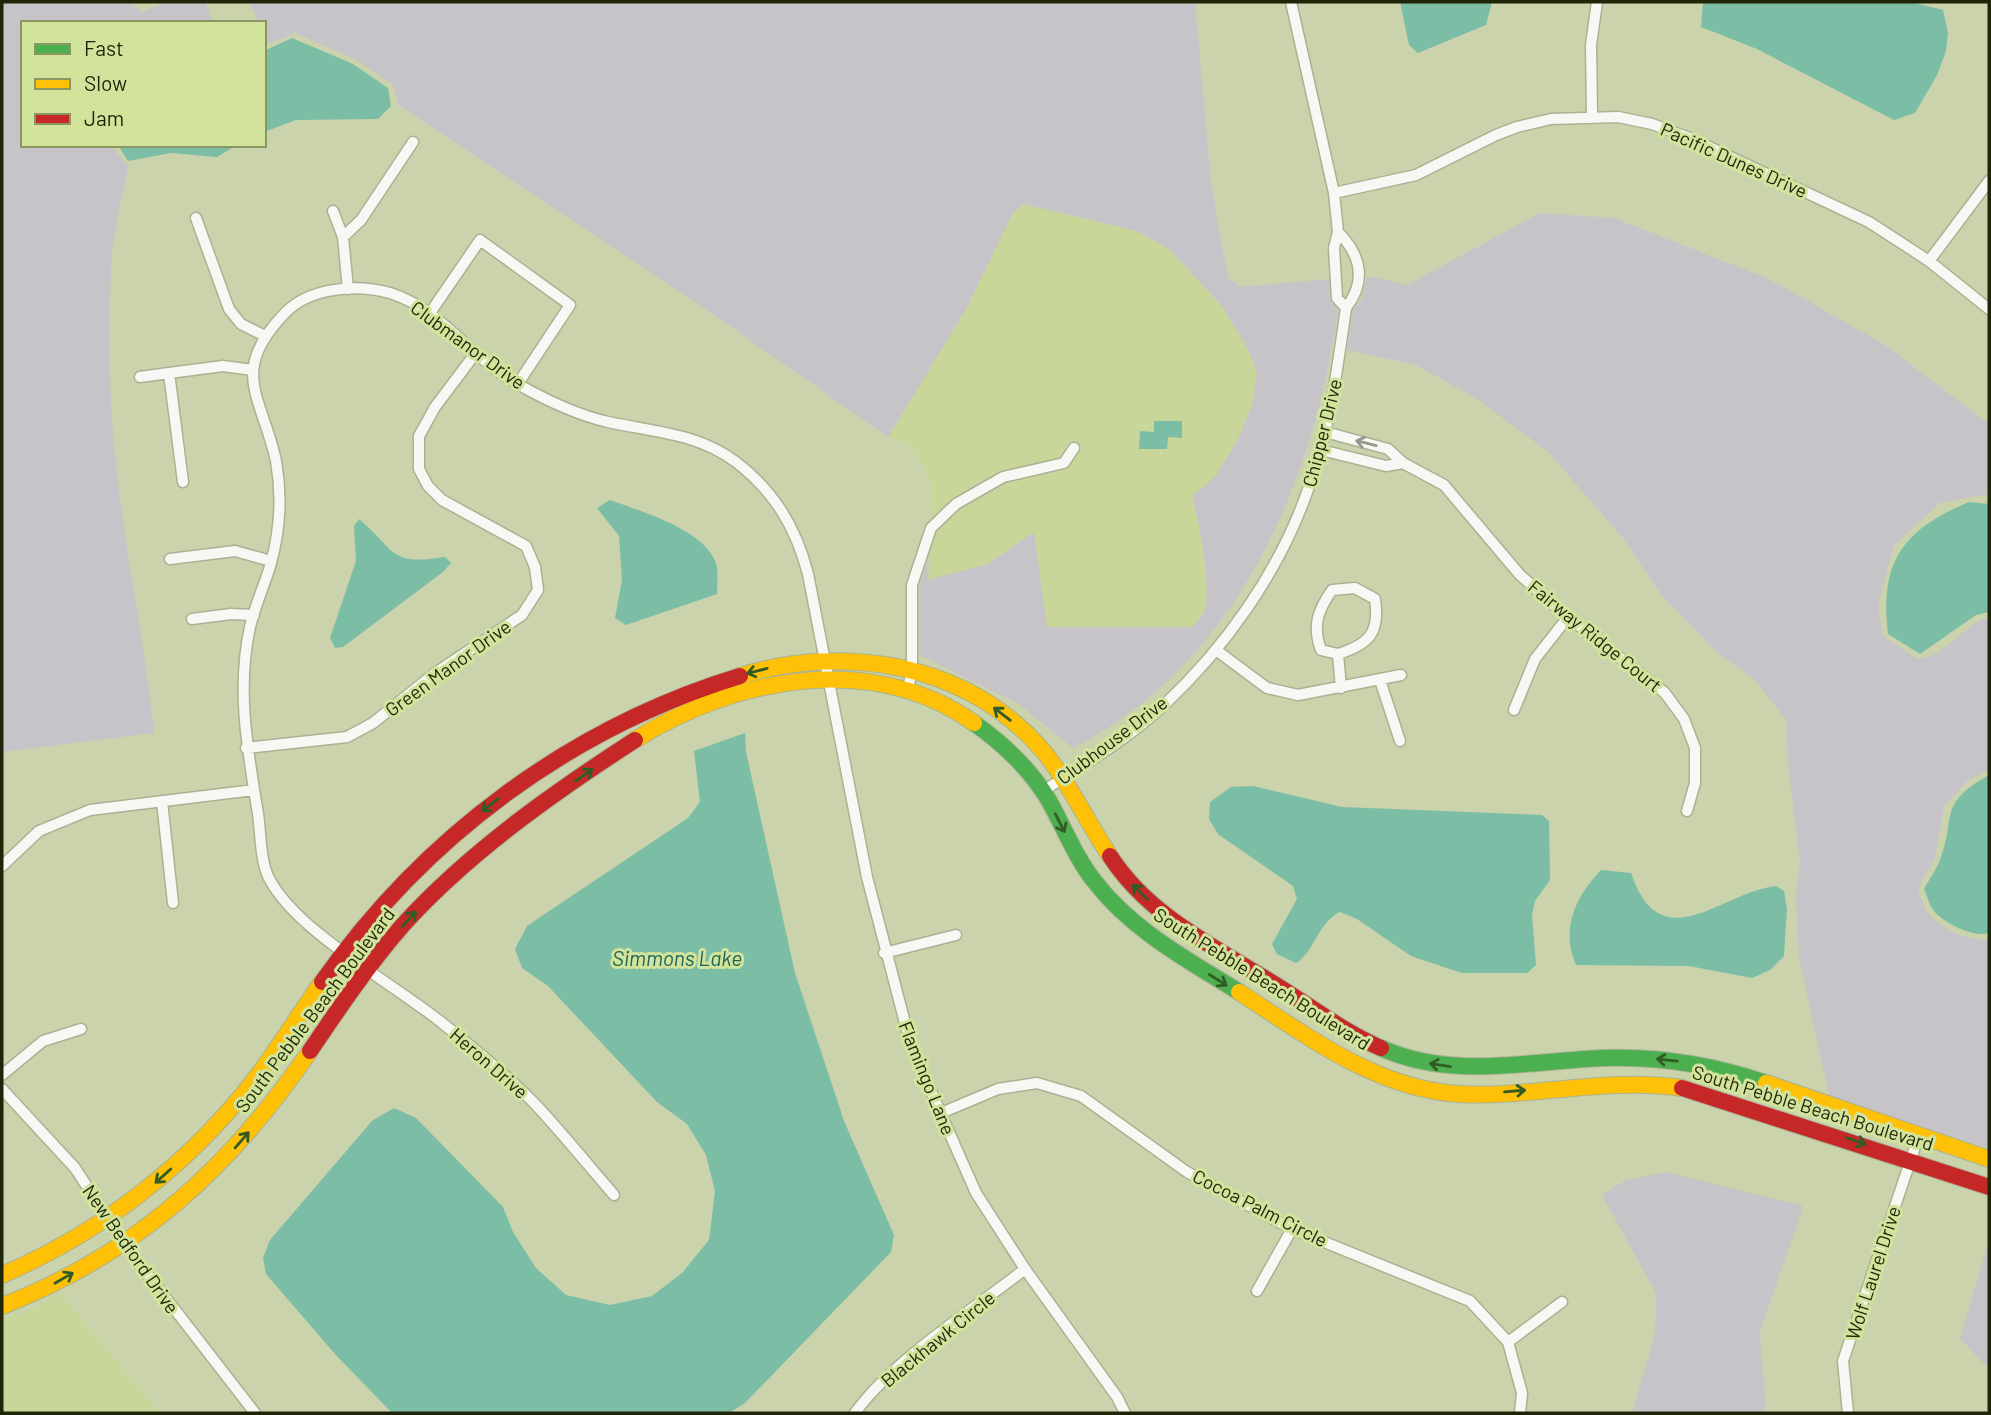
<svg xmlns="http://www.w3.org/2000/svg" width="1991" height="1415" viewBox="0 0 1991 1415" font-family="Barlow,sans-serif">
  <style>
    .built { fill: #c8d699 }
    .green { fill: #c7c4c9 }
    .water { fill: #7cbda5 }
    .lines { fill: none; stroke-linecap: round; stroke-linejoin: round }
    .street-casing { stroke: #aab293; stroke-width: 13 }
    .fast-casing { stroke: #aab293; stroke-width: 18 }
    .slow-casing { stroke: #aab293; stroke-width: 18 }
    .jam-casing { stroke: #aab293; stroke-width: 18 }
    .street { stroke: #f7f8f3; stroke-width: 10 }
    .fast { stroke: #4caf50; stroke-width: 16 }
    .slow { stroke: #ffc107; stroke-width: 16 }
    .jam { stroke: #c62828; stroke-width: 16 }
    .oneway { stroke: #96998a }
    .oneway2 { stroke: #315c25 }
    .labels { text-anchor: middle; stroke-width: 6; stroke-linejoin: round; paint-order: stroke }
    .street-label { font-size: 19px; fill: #1f2509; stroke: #d2e39c }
    .water-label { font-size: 21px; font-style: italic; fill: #1e6559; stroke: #d2e39c }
  </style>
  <rect width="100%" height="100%" fill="#cad3ac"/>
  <path class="built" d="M1023,204L1137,231L1169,249L1221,305L1249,351L1257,374L1252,405L1238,439L1216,476L1192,497L1199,525L1205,584V609L1193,627H1046L1034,533L988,564L927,580L929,557L937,531L961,509L1006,483L1065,470L1083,446L1071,440L1059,458L1000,471L968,488L932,518L930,480L921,461L909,445L888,437L965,311L1013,213Z
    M60,1293L160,1413H2V1319L23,1313Z"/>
  <path class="green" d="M2,2H128L142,12L166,2H205L213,23H23V145H110L128,166C123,195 114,226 112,255C107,333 109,413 119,490C129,571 146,651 154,733L2,752Z
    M249,2H1195L1211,183L1228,278L1241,287L1329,279L1330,299L1338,311C1314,482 1237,664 1073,748L1017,703L919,655L920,586L929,557L928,580L988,564L1034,532L1047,627H1193C1197,622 1204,614 1205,608C1212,581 1199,524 1192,496L1216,476L1238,439L1252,405L1257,374L1249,351L1221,305L1169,249L1137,231L1023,204L1013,213L965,311L888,437L704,308L399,105L392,84L357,60L295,33L265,45L264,23H259Z
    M1540,213L1614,218L1769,279L1885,345L1989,424V494L1940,503L1894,545L1878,605L1883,636L1917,659C1944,658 1964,624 1989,617V769L1966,782L1944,807L1935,858L1918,888C1920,896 1924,908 1929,914C1940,928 1973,944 1989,939V1149L1829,1096L1799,958L1796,897L1800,861L1789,775L1786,720L1756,681L1718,653L1662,596L1623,538L1548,452L1477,399L1416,365L1347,350L1353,311L1362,298L1367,276L1407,285Z
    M1666,1172L1803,1206L1760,1333L1766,1413H1632L1655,1334L1656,1293L1602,1195L1626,1180Z
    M1989,1239V1369L1960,1339Z"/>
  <path class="water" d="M1400,2H1492L1486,25L1418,53L1409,45Z
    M1703,2H1911L1943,10L1948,33L1946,51L1937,75L1915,113L1894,120L1757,49L1701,27Z
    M292,38L353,64L388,88L391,106L378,119L296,120L264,132V51Z
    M118,145H237L217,157L171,153L128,161Z
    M1154,421H1182V438L1168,437L1167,449H1139L1140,431L1154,432Z
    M610,500C640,511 710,531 717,567C718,575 717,586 717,594L626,625L615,618L622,580L619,536L597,508Z
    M1969,502L1989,504V612L1976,615L1920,654L1888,634C1879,561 1904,529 1969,502Z
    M359,519C397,551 388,566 445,557L451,563L443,572L343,647L335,648L330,638L356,561L354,526Z
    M745,733L746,752L795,973L844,1121L894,1235L891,1252L745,1403L729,1413H392L335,1354L266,1274L263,1258L270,1240L372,1121L394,1108L416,1118L503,1207L513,1232L536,1268L566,1295L610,1305L652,1296L682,1273L709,1240L715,1191L706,1155L687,1124L657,1102L548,986L522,968L515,949L527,926L688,818L700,802L694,751Z
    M1989,775V933C1974,938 1943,923 1933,910C1929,904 1927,895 1924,889C1929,880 1936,870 1940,860C1957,816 1936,805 1989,775Z
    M1253,786L1342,807L1542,815L1549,821L1550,880L1535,901L1532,915L1536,965L1527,973H1462L1411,956L1357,919L1340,912C1318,922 1316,950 1296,963L1277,954L1272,944L1297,899L1293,886L1218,834L1209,819L1210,802L1231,787Z
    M1601,870L1631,873C1661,962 1721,892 1776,886L1784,891L1787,909L1784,956L1770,970L1752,978L1689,966L1576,965C1560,929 1576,896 1601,870Z"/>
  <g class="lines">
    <g class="street-casing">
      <path id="street" d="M1291,2L1334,193L1338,232L1334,248L1337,298L1346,308
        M1592,115L1591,45L1597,2
        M1334,193L1416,175L1496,135L1517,127L1551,119L1618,117L1652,124L1692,139L1869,222L1929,261L1989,309
        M333,211L343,237L348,289
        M196,218L229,309L241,324L265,336
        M343,237L361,220L413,142
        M1929,261L1989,181
        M430,313L480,240L570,305L517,385
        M140,377L169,373
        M1325,432L1388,449L1403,463L1444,485L1520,575L1568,617L1665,693L1684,719L1695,748V783L1687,811
        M1321,450L1386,466L1403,463
        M183,482L169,373L223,366L253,370
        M170,559L235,551L271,561
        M192,619L231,614L254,615
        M1216,650L1267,688L1298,695L1401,675
        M1338,654L1321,650C1312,626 1318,610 1332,590L1355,588L1375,599C1380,632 1370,644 1338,654L1341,688
        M1380,680L1400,741
        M908,690L912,668V585L931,528L956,504L1003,477L1064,463L1074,448
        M1514,710L1535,659L1568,617
        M246,748L347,737L373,723L434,674L522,615L538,590L535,567L526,546L442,500L428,486L419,469V436L435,407L475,354
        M1043,791C1084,765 1129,738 1164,705C1225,648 1278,573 1306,495C1329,435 1337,371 1346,308C1367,281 1361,255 1338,232
        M162,801L173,903
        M2,866L39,831L90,810L254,790
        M884,953L956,935
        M2,1075L43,1041L81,1029
        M2,1089L75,1168L124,1244L255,1413
        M941,1113L998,1089L1037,1083L1081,1096L1187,1172L1292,1229L1470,1301L1508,1342L1522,1393L1520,1413
        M614,1195C588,1165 563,1134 536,1105C509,1077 477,1051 446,1026C398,986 298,933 270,880C260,863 261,834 258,814C248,752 236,690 250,627C255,605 265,584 271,563C280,530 282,495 276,461C262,396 228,372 285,313C310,287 357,284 390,293C442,309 473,361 521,386C548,401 577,415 608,422C654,432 697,433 736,462C775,492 796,528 808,574L867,877L911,1046L976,1193L1025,1269L1117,1397L1125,1413
        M1257,1291L1292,1229
        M1508,1342L1562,1302
        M855,1413C893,1360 973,1310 1025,1269
        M1848,1413L1843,1361L1919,1135"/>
    </g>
    <g class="fast-casing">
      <path id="fast" d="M974,723C1002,743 1030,769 1048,799C1064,827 1075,857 1095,882C1133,931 1188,960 1239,992
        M1381,1048C1452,1080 1528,1061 1603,1058C1659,1056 1713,1065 1766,1083"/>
    </g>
    <g class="slow-casing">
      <path id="slow" d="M740,676C847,643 969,664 1044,752C1070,784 1087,822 1110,856
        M635,740C734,677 873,651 974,723
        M1239,992C1306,1035 1376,1089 1459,1094C1534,1098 1605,1077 1682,1088
        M1766,1083L1989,1159
        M2,1275C104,1231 192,1162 259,1074C281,1044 301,1012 322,982
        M2,1306C136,1254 230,1168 310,1051"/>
    </g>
    <g class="jam-casing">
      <path id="jam" d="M1110,856C1150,918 1219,949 1279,987C1313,1008 1344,1032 1381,1048
        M322,982C424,837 570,728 740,676
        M310,1051C339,1008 368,965 402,926C468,853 553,793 635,740
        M1682,1088L1989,1187"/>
    </g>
    <use href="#street" class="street"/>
    <use href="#fast" class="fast"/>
    <use href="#slow" class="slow"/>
    <use href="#jam" class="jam"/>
  </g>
  <defs><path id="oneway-shaft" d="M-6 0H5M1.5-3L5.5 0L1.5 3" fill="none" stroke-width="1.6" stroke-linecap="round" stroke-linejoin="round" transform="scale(1.75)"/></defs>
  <use class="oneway" href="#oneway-shaft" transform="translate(1366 443) rotate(-166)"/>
  <g class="oneway2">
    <use href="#oneway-shaft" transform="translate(757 671) rotate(166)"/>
    <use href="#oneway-shaft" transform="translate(1002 714) rotate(-142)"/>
    <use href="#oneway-shaft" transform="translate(584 775) rotate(-35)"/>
    <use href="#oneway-shaft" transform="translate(490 805) rotate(142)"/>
    <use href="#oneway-shaft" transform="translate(1060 823) rotate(63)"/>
    <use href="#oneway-shaft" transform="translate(1140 892) rotate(-135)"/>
    <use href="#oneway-shaft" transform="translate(409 919) rotate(-48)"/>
    <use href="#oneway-shaft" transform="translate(1218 980) rotate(32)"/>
    <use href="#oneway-shaft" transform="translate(1667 1060) rotate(-174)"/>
    <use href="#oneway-shaft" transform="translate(1440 1065) rotate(-171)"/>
    <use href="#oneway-shaft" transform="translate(1515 1091) rotate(-5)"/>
    <use href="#oneway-shaft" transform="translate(242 1140) rotate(-49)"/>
    <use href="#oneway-shaft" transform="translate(1856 1141) rotate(18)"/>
    <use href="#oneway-shaft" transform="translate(163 1176) rotate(138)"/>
    <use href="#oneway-shaft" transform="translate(64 1278) rotate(-30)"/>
  </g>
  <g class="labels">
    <g class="street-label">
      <text transform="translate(1734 160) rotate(24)" y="7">Pacific Dunes Drive</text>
      <text transform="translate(468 345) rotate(36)" y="7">Clubmanor Drive</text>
      <text transform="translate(1322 433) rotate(-76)" y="7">Chipper Drive</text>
      <text transform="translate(1595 636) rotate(39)" y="7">Fairway Ridge Court</text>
      <text transform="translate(448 668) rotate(-36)" y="7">Green Manor Drive</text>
      <text transform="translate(1112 740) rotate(-37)" y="7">Clubhouse Drive</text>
      <text transform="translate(1262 979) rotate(32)" y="7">South Pebble Beach Boulevard</text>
      <text transform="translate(315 1010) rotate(-53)" y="7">South Pebble Beach Boulevard</text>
      <text transform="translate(489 1063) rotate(41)" y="7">Heron Drive</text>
      <text transform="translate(927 1078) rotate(68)" y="7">Flamingo Lane</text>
      <text transform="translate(1813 1108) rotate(17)" y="7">South Pebble Beach Boulevard</text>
      <text transform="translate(1260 1208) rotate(27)" y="7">Cocoa Palm Circle</text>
      <text transform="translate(131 1249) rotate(55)" y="7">New Bedford Drive</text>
      <text transform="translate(1873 1273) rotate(-72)" y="7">Wolf Laurel Drive</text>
      <text transform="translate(938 1339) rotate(-39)" y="7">Blackhawk Circle</text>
    </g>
    <g class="water-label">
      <text x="677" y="966">Simmons Lake</text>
    </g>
  </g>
  <rect width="1991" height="1415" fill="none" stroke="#1f2509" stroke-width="7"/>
  <rect x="21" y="21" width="245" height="126" fill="#d2e39c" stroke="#8a9761" stroke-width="2"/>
  <rect x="35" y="44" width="35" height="10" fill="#4caf50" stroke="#8a9761" stroke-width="2"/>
  <text x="84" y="56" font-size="21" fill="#1f2509">Fast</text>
  <rect x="35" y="79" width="35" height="10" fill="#ffc107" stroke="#8a9761" stroke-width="2"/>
  <text x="84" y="91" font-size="21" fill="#1f2509">Slow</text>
  <rect x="35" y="114" width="35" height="10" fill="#c62828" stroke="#8a9761" stroke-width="2"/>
  <text x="84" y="126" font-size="21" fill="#1f2509">Jam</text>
</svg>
